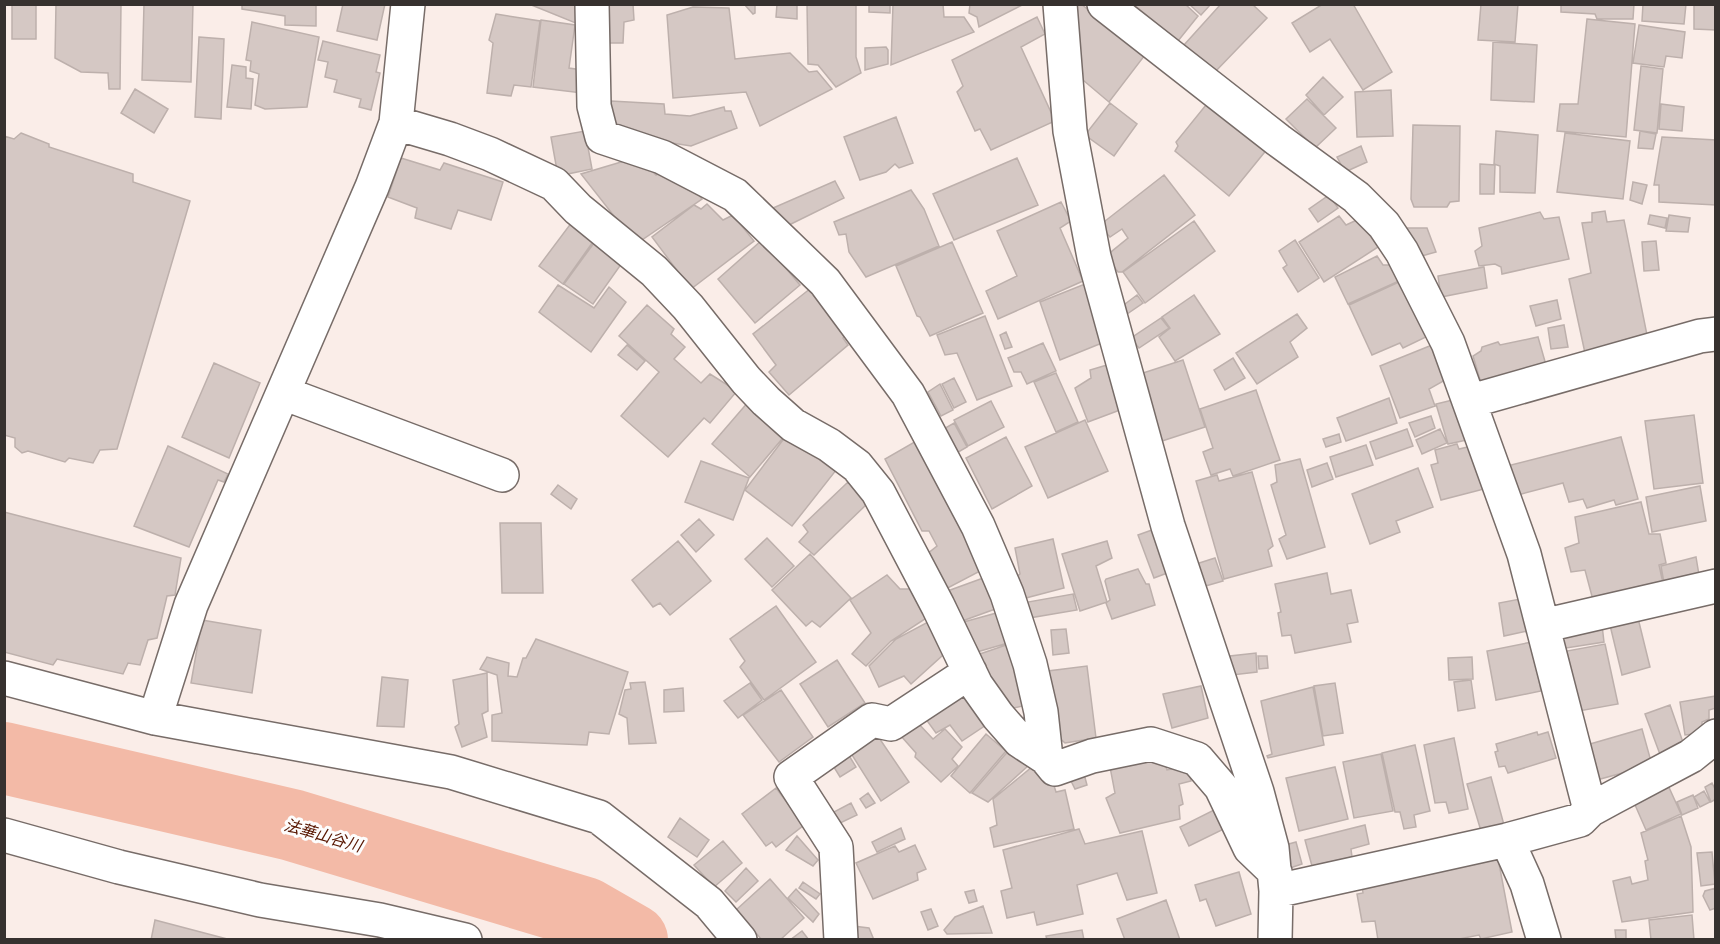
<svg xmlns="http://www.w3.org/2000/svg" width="1720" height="944" viewBox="0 0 1720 944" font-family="Mulish,'Noto Sans JP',sans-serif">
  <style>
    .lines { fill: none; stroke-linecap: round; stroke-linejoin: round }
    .river { stroke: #f3baa7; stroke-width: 72 }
    .building { fill: #d5c8c4; stroke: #bdb0ac; stroke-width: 1.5 }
    .minor-casing { stroke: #776c68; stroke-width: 36 }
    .minor { stroke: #fff; stroke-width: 33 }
    .labels { text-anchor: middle; stroke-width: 6; stroke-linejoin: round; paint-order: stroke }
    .water-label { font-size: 16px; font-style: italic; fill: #581600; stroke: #fdfdfd }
  </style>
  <rect width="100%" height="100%" fill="#faede8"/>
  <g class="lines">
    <path class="river" d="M4,758L292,825L585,913L632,940"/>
  </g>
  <path class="building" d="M12,4H36V39H12Z
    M56,4H121L120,89H109L108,73L81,72L55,58Z
    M144,4H193L191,82L142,80Z
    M242,4H316V26L285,25V16L242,9Z
    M343,4H385L377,40L337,31Z
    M529,4H578V24Z
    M600,4H633L634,20L624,22L623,43H602Z
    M744,4H755V13L753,14Z
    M777,4H797V19L776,17Z
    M807,4H856V57L861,73L836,87L818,65L808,64Z
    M869,4H890V13L869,12Z
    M893,4H943L944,17H964L974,32L891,65Z
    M970,4H1024L979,27L977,17L969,13Z
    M1074,4H1081L1145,55L1109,102L1077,75Z
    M1133,4H1185L1198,16L1178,41Z
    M1189,4H1211L1201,15Z
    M1221,4H1252L1267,18L1214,73L1184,45Z
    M1323,4H1353L1392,72L1363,90L1330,39L1310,52L1292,23Z
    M1481,4H1518L1515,42L1478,40Z
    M1561,4H1634L1633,19H1597L1595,14L1561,12Z
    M1643,4H1686L1684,24L1642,21Z
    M1694,4H1716V30L1694,29Z
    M693,7L729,8L735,59L790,53L809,72L817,71L832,89L760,126L746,92L673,98L667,15Z
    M496,14L540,21L531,87L514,85L511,96L487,93L493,43L489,40Z
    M1037,17L1045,34L1021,47L1055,121L991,150L980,129L975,131L957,92L963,86L952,60Z
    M1587,19L1635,24L1626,137L1557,131L1560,104H1578Z
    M541,20L575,25L569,68L582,70V93L533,87Z
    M252,22L319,37L307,107L265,109L255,105L259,74L250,71L251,61L246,60Z
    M1639,25L1685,32L1682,58L1666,56L1664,67L1633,63Z
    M199,37L224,39L221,119L195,117Z
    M323,41L380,55L376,72L380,73L371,110L359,107L361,99L334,92L337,80L325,77L328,62L318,60Z
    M1493,42L1537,45L1534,102L1491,100Z
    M886,47L888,50V64L865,70V48Z
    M232,65L246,67V78L253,79L251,109L227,107Z
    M1641,66L1663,69L1657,133L1634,130Z
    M1323,77L1343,97L1324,115L1306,95Z
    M135,89L168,109L154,133L121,113Z
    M1391,90L1393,136L1357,137L1355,92Z
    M1307,99L1336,128L1315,148L1286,119Z
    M1210,100L1268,148L1229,196L1175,151L1178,146L1176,142Z
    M611,101L664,104L665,114L690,116L724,107L725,111H731L737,128L691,146L647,139L612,121Z
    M1110,103L1137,124L1114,156L1085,135Z
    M1661,104L1684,107L1682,131L1659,129Z
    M896,117L913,163L899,168L895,164L886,172L860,180L844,137Z
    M1413,125L1460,126L1459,201L1450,202L1447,207H1414L1411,199Z
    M585,131L592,169L558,176L551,137Z
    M1496,131L1538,135L1535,193L1500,192V166L1494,164Z
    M1640,131L1656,134L1653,149L1638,148Z
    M21,133L49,144V147L133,174V182L190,201L117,449L100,450L93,463L69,458L65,462L28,451L22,453L15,447V438L4,435V136L14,139Z
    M1565,133L1630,141L1623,199L1557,192Z
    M1662,137L1716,140V205L1659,202V185H1654Z
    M1361,146L1367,162L1345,172L1337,157Z
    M401,158L440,170L444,163L503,182L491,220L458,210L451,229L415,218L417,208L388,197Z
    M1017,158L1038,205L954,240L933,194Z
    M631,159L644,163L656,175L661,172L689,183L702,199L636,244L581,174Z
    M1480,164L1495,165L1494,194H1480Z
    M1164,175L1195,215L1122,272H1118L1106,256L1128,238L1122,229L1110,237L1100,225Z
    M835,181L844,198L789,225L773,208Z
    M1633,182L1647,185L1642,204L1630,200Z
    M911,190L924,209L939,246L866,277L849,252L846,234L839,235L834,222Z
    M1329,195L1338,208L1318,222L1309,209Z
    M1061,202L1071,221L1060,228L1083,281L998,319L986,291L1017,276L997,231Z
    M707,204L723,220L733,215L754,241L691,289L652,237L694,205L701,209Z
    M1605,211L1607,222L1624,220L1648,340L1585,353L1569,279L1591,273L1582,223L1592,222V213Z
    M1540,212L1544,219L1559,217L1569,259L1502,274L1501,267L1495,264L1479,266L1475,251L1482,246L1479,228Z
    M1650,215L1667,218L1665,228L1648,224Z
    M1669,215L1690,218L1688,232L1666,231Z
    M1339,216L1346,225L1359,219L1378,247L1324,282L1299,242Z
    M1194,221L1215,251L1145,303L1123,272Z
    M572,222L595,239L563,284L539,266Z
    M1404,228H1427L1436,252L1418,257Z
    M762,240L800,285L755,323L718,279Z
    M1295,240L1319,278L1298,292L1283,268L1287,265L1279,251Z
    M1656,241L1659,270L1644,271L1642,242Z
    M952,242L983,313L930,336L920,317L917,316L896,266Z
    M594,243L622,263L593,304L564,284Z
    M1377,256L1383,265H1392L1399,281L1348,304L1335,277Z
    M1484,267L1487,288L1441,297L1438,276Z
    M1401,281L1426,337L1403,348L1400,343L1372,355L1349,305Z
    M1085,284L1102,343L1060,360L1040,302Z
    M558,285L594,308L609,287L626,302L591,352L539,312Z
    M811,288L846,335L843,338L848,345L789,395L769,372L776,365L753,334Z
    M1137,295L1143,303L1127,314L1121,307Z
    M1194,295L1220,334L1175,361L1159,337L1170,328L1162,317Z
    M1557,300L1561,319L1536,326L1530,306Z
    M647,305L674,329L671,334L685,347L674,359L701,383L710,374L737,391L710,423L704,418L668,457L621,416L659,372L619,336Z
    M1297,314L1307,328L1290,342L1298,357L1257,384L1236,353Z
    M985,316L1012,386L977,400L957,353L945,355L937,335Z
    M1161,318L1169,328L1139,348L1131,338Z
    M1564,325L1568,347L1551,349L1548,328Z
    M1006,332L1012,347L1005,349L1000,335Z
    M1538,337L1546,365L1481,383L1473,356L1481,351L1482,347L1498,342L1500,345Z
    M1043,343L1056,371L1027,384L1021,372H1014L1008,358Z
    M627,345L645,361L637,370L618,355Z
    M1432,345L1447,379L1429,389L1435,406L1400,418L1380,366Z
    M1233,358L1245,378L1225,390L1214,370Z
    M1183,360L1205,427L1159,442L1140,374Z
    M214,363L260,383L229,458L182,437Z
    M1107,365L1120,410L1088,422L1075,388L1091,378L1090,370Z
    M1056,373L1078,422L1056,432L1034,382Z
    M954,378L966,402L954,408L942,384Z
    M940,384L953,410L941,416L928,392Z
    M1256,390L1280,460L1233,476L1230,469L1211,475L1203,452L1213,448L1200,409Z
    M1389,398L1397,423L1346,441L1337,418Z
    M1457,399L1467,440L1448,444L1436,404Z
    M749,401L787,433L750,477L712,444Z
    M991,401L1004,427L968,446L954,420Z
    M1694,415L1703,483L1654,489L1645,421Z
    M1431,416L1435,428L1415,437L1409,423Z
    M1085,420L1108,471L1048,498L1025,447Z
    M954,423L967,447L955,454L942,430Z
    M1407,429L1413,446L1376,459L1370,442Z
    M1440,429L1447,443L1422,454L1416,440Z
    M789,432L837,469L792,526L745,490Z
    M1339,434L1341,442L1326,447L1323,439Z
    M1006,437L1032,486L992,509L966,458Z
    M1621,437L1638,499L1616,505L1614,500L1587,508L1583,499L1569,502L1563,483L1514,496L1507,466Z
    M918,440L984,569L940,592L922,558L937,546L929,531H922L885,459Z
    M1457,444L1459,449L1472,446L1484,489L1441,500L1431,465L1438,463L1435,450Z
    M1366,445L1373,465L1336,477L1330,457Z
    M168,446L228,474L224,482L218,480L189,547L134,526Z
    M1300,459L1325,547L1287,559L1279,539L1286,535L1271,485L1277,482L1275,465Z
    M701,461L749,478L733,520L685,502Z
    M1327,463L1333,479L1312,487L1307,470Z
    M1418,468L1433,507L1396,521L1400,532L1370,544L1352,494Z
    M1252,472L1273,546L1268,550L1272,566L1224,579L1196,481L1217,475L1219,481Z
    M848,482L868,503L814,555L799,542L808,532L803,525Z
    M558,485L577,499L571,509L551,494Z
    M1700,486L1706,521L1652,532L1646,497Z
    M1641,502L1649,534H1660L1666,563L1659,565L1663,583L1593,600L1585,570L1571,572L1565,548L1579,543L1575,517Z
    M4,512L181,558L175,595L167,596L157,638L148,640L140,665L128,663L123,674L57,659L53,665L4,652Z
    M699,519L714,535L696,552L681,535Z
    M500,523H541L543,593H502Z
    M1163,526L1178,569L1154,578L1138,535Z
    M767,538L794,566L772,587L745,559Z
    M1053,539L1064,588L1022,599L1016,577L1020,574L1015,548Z
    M678,541L711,581L670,615L660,603L653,607L632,580Z
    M1107,541L1112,558L1096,566L1107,602L1080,611L1062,554Z
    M810,554L851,598L820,627L812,621L806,626L772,590Z
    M1696,557L1699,575L1664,583L1661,566Z
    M1215,558L1223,581L1202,587L1196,564Z
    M1138,569L1146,584H1149L1155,605L1112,619L1106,603L1110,600L1105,581L1106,579Z
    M1327,573L1331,594L1351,590L1358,622L1347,624L1351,642L1295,653L1291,635L1282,636L1278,613L1281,612L1275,584Z
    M887,575L900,589H912L928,617L891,641L866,666L852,654L871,633L850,600Z
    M986,577L998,608L954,624L942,593Z
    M1073,594L1077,610L1029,618L1028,602Z
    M1520,599L1527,631L1504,636L1499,603Z
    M776,606L816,662L764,700L740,667L745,661L730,639Z
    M1000,612L1008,643L970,654L960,623Z
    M1637,614L1650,667L1622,675L1609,621Z
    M202,620L261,630L252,693L191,683Z
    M928,622L943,655L911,684L904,676L879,687L869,666L896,639Z
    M1602,625L1604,642L1560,649L1558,631Z
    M1066,629L1069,653L1053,655L1051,630Z
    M536,639L628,672L609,734L589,732L587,745L492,741V715L502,713L497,675L480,669L487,657L509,663L508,676L517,677L523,658H526Z
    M1532,642L1541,691L1496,700L1487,651Z
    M1009,644L1027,705L1005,710L977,655Z
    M1605,644L1618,704L1579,711L1567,651Z
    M1256,653L1257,672L1232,675L1230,656Z
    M1258,656H1267L1268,668L1259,669Z
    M1472,657L1473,679L1449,680L1448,658Z
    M837,660L865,703L828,727L800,684Z
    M1087,666L1096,738L1065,743L1056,735L1048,671Z
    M487,673L488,711L482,714L487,737L462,747L455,727L459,724L453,680Z
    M382,677L408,680L404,727L377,726Z
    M1471,680L1475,708L1458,711L1454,682Z
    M645,682L656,743L629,744L627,718L619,714L625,690L631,689L630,683Z
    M750,683L762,700L738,718L724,701Z
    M1335,683L1343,733L1323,736L1314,686Z
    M961,685L986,725L962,741L950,725L936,733L920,711Z
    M1201,686L1208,718L1172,728L1163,694Z
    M1313,687L1324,745L1268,758L1267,756L1272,754L1261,701Z
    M683,688L684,711L664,712V690Z
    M781,690L813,737L779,762L743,715Z
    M1716,696V708L1709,710V719L1702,722V733L1685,735L1680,702Z
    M1670,705L1685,748L1661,757L1645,714Z
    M916,721L933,739L945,729L962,747L952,759L958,766L941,782L915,757L916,753L901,736Z
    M873,729L909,782L881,801L847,747Z
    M1642,729L1652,765L1593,781L1583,746Z
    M1537,732L1538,735L1548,732L1556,758L1508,773L1505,766L1499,767L1495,752L1498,751L1496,744Z
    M986,734L1006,751L970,793L951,776Z
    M1454,738L1468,809L1449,813L1446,802L1435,803L1424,745Z
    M1415,745L1430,811L1414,815L1416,827L1404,829L1400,812H1395L1382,753Z
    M845,749L856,767L840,777L829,759Z
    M1010,749L1029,765L988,802L972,793Z
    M1162,754L1167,770L1188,766L1191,781L1179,784L1183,804L1179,806L1180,819L1120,833L1106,798L1115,793L1110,767Z
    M1381,754L1393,811L1354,818L1343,762Z
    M1032,767L1051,776L1056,792L1065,790L1074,829L994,847L990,828L997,825L993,799Z
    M1335,767L1348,819L1299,831L1286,778Z
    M1084,774L1087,785L1075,789L1070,779Z
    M1491,777L1504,825L1481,831L1467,784Z
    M1667,783L1681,814L1646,830L1632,798Z
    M1712,783L1716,791V799L1711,802L1705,787Z
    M776,788L804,825L776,847L772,842L766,846L742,814Z
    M1704,791L1710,802L1700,807L1694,797Z
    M868,793L875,803L866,808L860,799Z
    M1693,795L1698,808L1682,815L1677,802Z
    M851,803L857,815L838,824L832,813Z
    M1218,808L1228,827L1189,846L1180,827Z
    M1681,816L1691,847L1693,912L1622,922L1613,881L1630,877L1632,884L1648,880L1645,861L1648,860L1641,833Z
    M680,818L709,840L697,857L668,837Z
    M1365,825L1369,844L1351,849L1352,857L1312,866L1305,840Z
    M901,828L905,839L877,852L872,842Z
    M1079,829L1085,844L1142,831L1157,893L1127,900L1117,873L1077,885L1083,914L1037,925L1034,912L1007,918L1001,891L1012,888L1003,850Z
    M797,836L818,860L813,866L786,850Z
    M723,841L742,863L714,887L694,865Z
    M1296,842L1302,864L1290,868L1285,845Z
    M915,845L926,869L917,873L918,880L873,899L856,863L895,846L899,852Z
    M1712,852L1715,884L1701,886L1697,853Z
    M1497,853L1512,932L1481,939L1479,935L1454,940H1378L1375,921L1362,922L1357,894L1363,893L1361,877Z
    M746,868L758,881L736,902L725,891Z
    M1239,872L1251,914L1216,926L1206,899L1200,901L1195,885Z
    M770,879L804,918L780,940H762L736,910Z
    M803,882L820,894L816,899L799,888Z
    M1716,888V908L1710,910L1703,896L1705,891Z
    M796,889L819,914L813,922L788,898Z
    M974,890L977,901L969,903L965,892Z
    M1166,900L1180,940H1125L1117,919Z
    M983,906L992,933L947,934L944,930L955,917Z
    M931,909L938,926L928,930L921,912Z
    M1692,915L1694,940H1651L1649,920Z
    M155,920L231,940H151Z
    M853,926L869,928L874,940H854Z
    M1082,930L1084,940H1047L1046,936Z
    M1615,930H1626V940H1616Z
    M802,931L809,940H790Z"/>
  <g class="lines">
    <g class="minor-casing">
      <path id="minor" d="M592,4L594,106L602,137L662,157L735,195L825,282L908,394L978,526L1007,594L1030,664L1041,712L1046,758L1055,769L1092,756L1151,744L1197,759L1221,787L1250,848L1275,872
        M1060,4L1070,131L1094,257L1168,526L1257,792L1272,848L1276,891L1275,940
        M1104,4L1278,140L1356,197L1384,225L1402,252L1448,343L1524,554L1590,810
        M396,123L450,139L490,154L554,184L578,209L654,271L688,307L746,380L766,401L793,425L829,445L857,466L878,492L938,606L976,685L998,716L1020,741L1046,758
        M283,393L502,475
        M1471,401L1700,336L1716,334
        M1543,628L1555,623L1716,586
        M4,678L155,718L451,772L599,817L709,903L740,940
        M155,718L191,605L372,187L396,123L408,4
        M4,835L119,867L260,900L380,920L465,940
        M1507,840L1527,884L1544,940
        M1276,891L1507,840L1580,820L1590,810L1612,798L1691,756L1716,736
        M841,940L836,847L791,777L872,720L891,724L970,672"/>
    </g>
    <use href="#minor" class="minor"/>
  </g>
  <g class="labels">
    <g class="water-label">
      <text transform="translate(323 835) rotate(16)" y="6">法華山谷川</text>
    </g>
  </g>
  <rect width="1720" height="944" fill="none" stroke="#36312f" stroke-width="12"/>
</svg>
